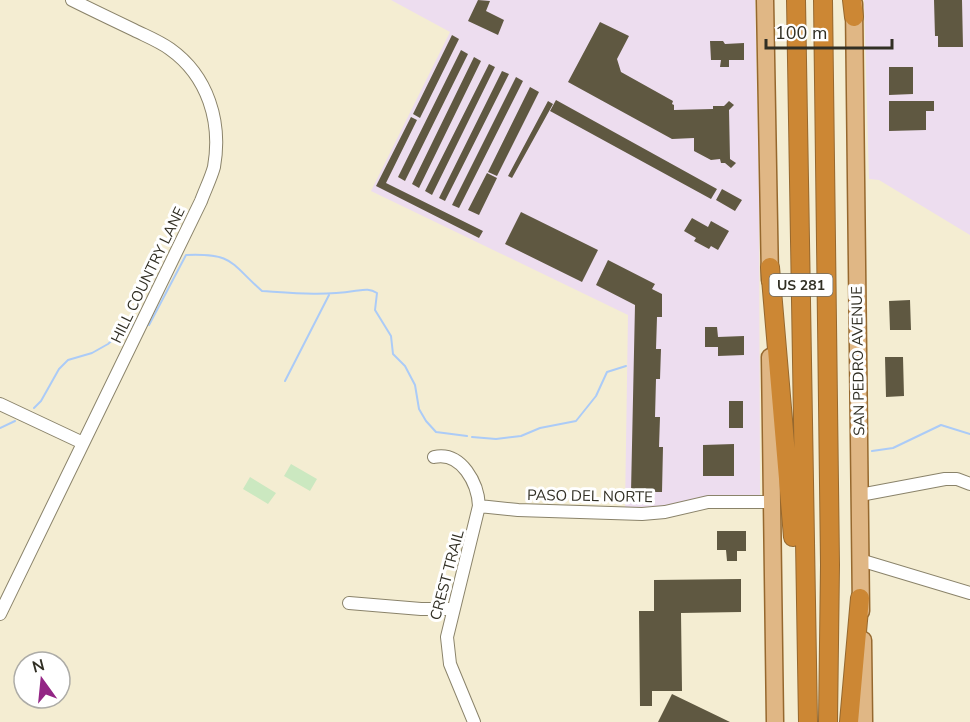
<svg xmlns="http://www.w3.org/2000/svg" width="970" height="722" viewBox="0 0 970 722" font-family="'Nunito Sans',sans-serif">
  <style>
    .commercial { fill: #edddef }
    .green { fill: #cbe8c0 }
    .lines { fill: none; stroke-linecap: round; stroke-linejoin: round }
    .stream { stroke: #abcbf7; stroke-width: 2 }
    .building { fill: #5f5841 }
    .minor-casing { stroke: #8a836a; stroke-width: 14 }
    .major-casing { stroke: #96682e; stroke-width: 19 }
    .highway-casing { stroke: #96682e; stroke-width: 20 }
    .minor { stroke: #fff; stroke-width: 12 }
    .major { stroke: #e0b785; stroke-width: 16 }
    .highway { stroke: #cc8734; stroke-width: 18 }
    .labels { text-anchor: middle; stroke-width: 6; stroke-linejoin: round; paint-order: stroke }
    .shield { fill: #fff; stroke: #6f6d66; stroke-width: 1.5 }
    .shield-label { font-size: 14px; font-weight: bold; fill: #312f24 }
    .street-label { font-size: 15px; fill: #312f24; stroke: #fff }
  </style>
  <rect width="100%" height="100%" fill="#f4edd2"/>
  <path class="commercial" d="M391,0H755L759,198L760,495L718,496L701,497L660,507L625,508L628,315L371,191L450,32Z
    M864,0H970V235L879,180L869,179Z"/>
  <path class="green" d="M291,464L317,479L310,491L284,476Z
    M250,477L276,493L268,504L243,489Z"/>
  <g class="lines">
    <path class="stream" d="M149,325L186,255C234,253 230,263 262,291C293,293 323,296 354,291C363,290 369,288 377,293L375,310L391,336L393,354L405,366L415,385L419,409L426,421L436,432L467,436
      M285,381L329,295
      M34,408L41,401L59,369L68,360L92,353L108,344L129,325H133
      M0,428L15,421
      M472,437L496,439L521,436L540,428L576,421L596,396L607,372L626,366
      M872,451L893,448L941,425L970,434"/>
  </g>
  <path class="building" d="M478,0L490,1L486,11L504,20L498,35L468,21Z
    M934,0H962L963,47H938V36H935Z
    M600,22L629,36L617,59L621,72L673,101L672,104L674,105V110L713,109V106H724L729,101L734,105L729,110L730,159L736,163L731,168L725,163H721L720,159L711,160L694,151V138L672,139L568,82Z
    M452,35L459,39L420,118L413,114Z
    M710,41H723L725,44L744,43V60H729V67H720L721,60H711Z
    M461,50L468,54L405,181L398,177Z
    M474,57L481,61L419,188L412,184Z
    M489,64L495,67L432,195L425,191Z
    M889,67H913V94L889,95Z
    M502,71L509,74L445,201L439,198Z
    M516,77L523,81L459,208L452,205Z
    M530,87L539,92L497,176L488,172Z
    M556,100L717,189L711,199L550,111Z
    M548,101L553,104L512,178L508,176Z
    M889,101H934V111H926V130L889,131Z
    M411,117L417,120L386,183L483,231L479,238L376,186Z
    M487,173L497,178L479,215L468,210Z
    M722,189L742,200L735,211L716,200Z
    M521,212L598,250L582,282L505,244Z
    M692,218L708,227L711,221L729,231L718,250L711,246L709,249L694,241L696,238L684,231Z
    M608,260L655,284L652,289L662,294V317H657L656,349H661L660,379H656L655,417H660L659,447H663L662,492H631L635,305L596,285Z
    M910,300L911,330H890L889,301Z
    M705,327H717L718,337L744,336V355L718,356V347H705Z
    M885,357H903L904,396L886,397Z
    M729,401H743V428H729Z
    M734,444V476H703V445Z
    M717,531H746V551H737V561H727L726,550H717Z
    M741,579V612L681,613L682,691H652V706H640L639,611H654V580Z
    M672,694L730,722H658Z"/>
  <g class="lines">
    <g class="minor-casing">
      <path id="minor" d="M0,404L83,443
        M434,457C462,451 478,484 479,506L447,637L450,664L474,722
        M860,495L945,479H957L970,484
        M479,506L518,510L642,514L665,512L708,502H772
        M860,560L970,593
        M349,603L421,609H453
        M0,614L201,201C205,190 211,178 214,167C222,122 208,76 170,49C159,41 146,36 134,30C113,20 92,10 72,0"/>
    </g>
    <g class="major-casing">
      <path id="major" d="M765,0L770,280
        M854,4L861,611
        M770,357L775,722
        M863,640L864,722"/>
    </g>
    <g class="highway-casing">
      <path id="highway" d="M796,0L808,722
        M823,0L830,565L828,722
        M852,0L854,17
        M770,267L793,537
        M849,722L860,598"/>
    </g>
    <use href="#minor" class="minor"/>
    <use href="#major" class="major"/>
    <use href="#highway" class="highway"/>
  </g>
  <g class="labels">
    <rect class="shield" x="769.5" y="274" width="63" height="22" rx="4.5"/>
    <g class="shield-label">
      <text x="801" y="290">US 281</text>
    </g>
    <g class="street-label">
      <text transform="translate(148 275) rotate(-64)" y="5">HILL COUNTRY LANE</text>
      <text transform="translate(858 361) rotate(-91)" y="5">SAN PEDRO AVENUE</text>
      <text transform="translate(590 496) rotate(1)" y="5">PASO DEL NORTE</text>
      <text transform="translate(447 575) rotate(-75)" y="5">CREST TRAIL</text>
    </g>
  </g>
  <g transform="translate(42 680) rotate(345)"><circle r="28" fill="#ffffff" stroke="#adaca7" stroke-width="1.5"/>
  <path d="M0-4.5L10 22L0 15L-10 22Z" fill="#932585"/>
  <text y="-9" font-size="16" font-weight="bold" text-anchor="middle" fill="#312f24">N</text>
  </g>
  <path d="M766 39v9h126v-9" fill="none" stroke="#312f24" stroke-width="3"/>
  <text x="775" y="39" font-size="18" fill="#312f24" stroke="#ffffff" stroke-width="4.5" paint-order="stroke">100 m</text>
</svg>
